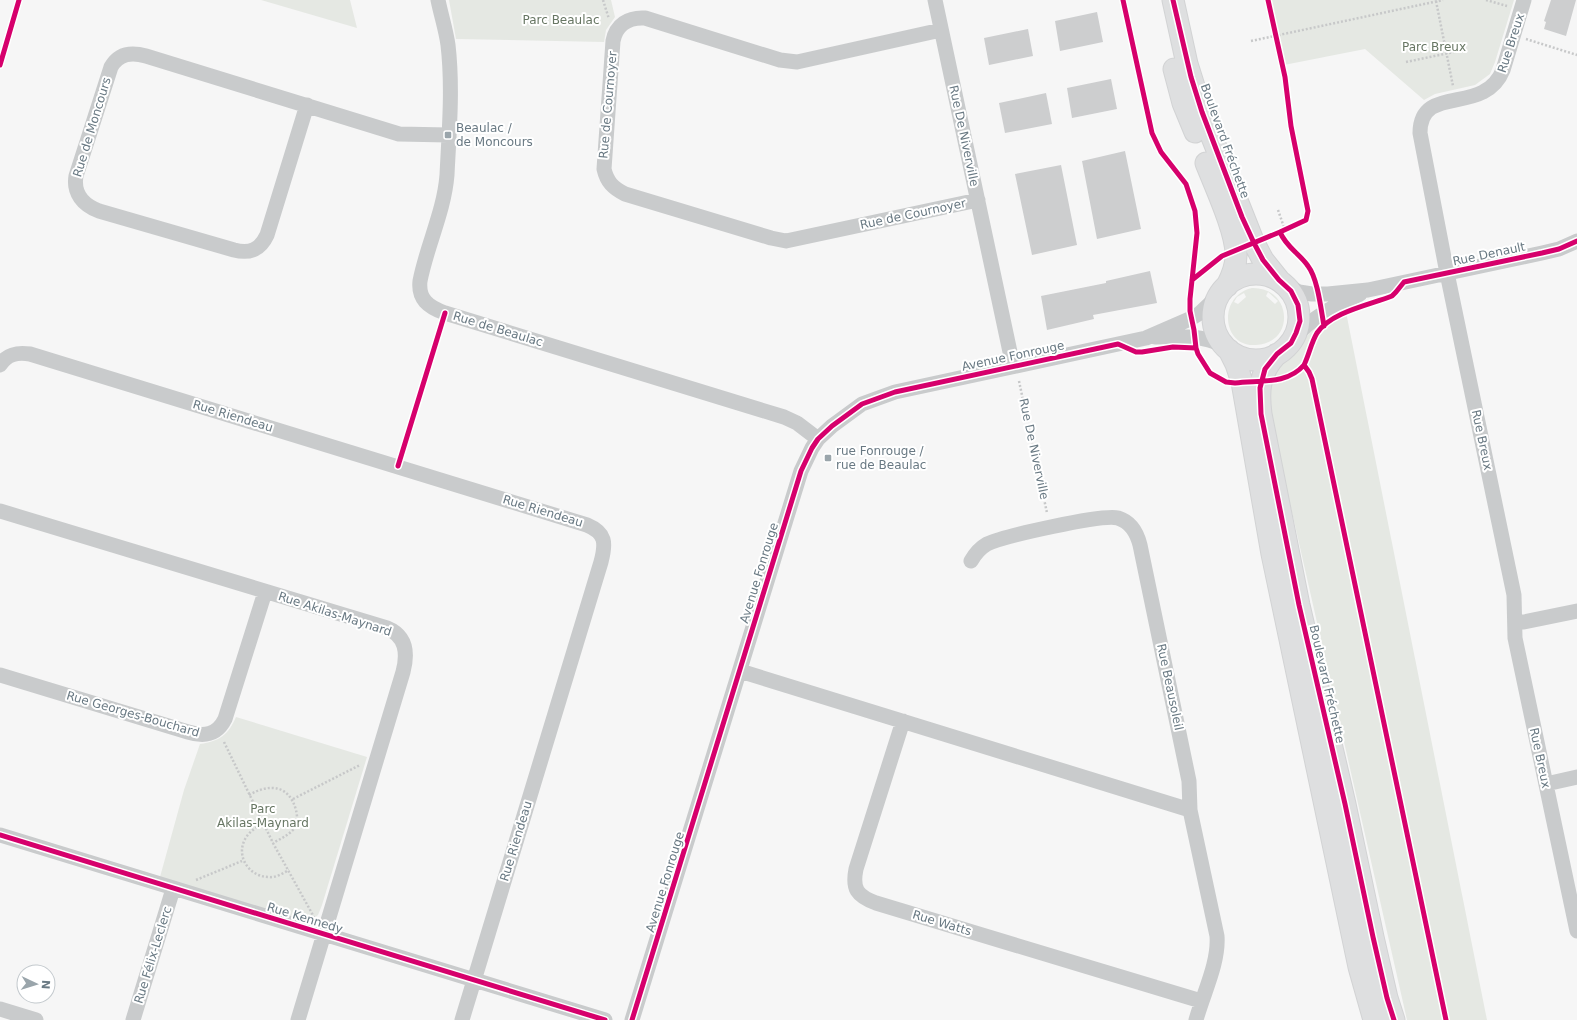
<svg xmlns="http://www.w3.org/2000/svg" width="1577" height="1020" viewBox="0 0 1577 1020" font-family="'DejaVu Sans',sans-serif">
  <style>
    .green { fill: #e5e8e3; fill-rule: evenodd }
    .building { fill: #cdcecf }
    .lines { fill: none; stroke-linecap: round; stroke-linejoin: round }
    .secondary-casing { stroke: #d2d3d4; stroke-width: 23 }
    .path { stroke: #c7c8c9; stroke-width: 2.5; stroke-dasharray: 2 2; stroke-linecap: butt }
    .minor { stroke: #c9cbcc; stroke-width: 15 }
    .secondary { stroke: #dedfe0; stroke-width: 21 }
    .cycleway-casing { stroke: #fff; stroke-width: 8 }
    .cycleway { stroke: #d6006c; stroke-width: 5 }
    .poi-dot { fill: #9aa5ab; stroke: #fff; stroke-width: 1.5 }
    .labels { text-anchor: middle; stroke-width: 4; stroke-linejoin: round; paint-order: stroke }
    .park-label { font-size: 12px; fill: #677663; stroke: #fff }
    .street-label { font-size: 12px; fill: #697983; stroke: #fff }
    .poi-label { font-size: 12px; fill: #697983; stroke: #fff; text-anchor: start }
  </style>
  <rect width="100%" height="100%" fill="#f6f6f6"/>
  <path class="green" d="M261,0H350L357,28Z
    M449,0H611L615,17L606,30L604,42L456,39Z
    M1271,0H1514L1495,62L1490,74L1475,85L1435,94L1424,100L1365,49L1284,65Z
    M1252,288C1292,287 1296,343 1256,345C1222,348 1217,296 1252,288ZM1268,292L1278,301L1275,304L1266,296ZM1244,293L1246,297L1238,304L1234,302L1237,297Z
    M1345,307L1487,1020H1407L1268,406L1273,367L1289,357L1313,329Z
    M236,717L367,757L322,905L318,915L312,920H301L160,877L184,790L200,744C220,741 228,735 236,717Z"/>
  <path class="building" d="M1551,0H1576L1566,36L1544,29L1546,22L1544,21Z
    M1097,12L1103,42L1060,51L1055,21Z
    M1028,29L1033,56L989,65L984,38Z
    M1111,79L1117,109L1072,118L1067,88Z
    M1046,93L1052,124L1005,133L999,103Z
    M1125,151L1141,229L1097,239L1082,161Z
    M1061,165L1077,245L1032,255L1015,174Z
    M1150,271L1157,303L1093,315L1094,319L1047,330L1041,296L1106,283V281Z"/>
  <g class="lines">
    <g class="secondary-casing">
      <path id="secondary" d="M1173,0L1187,64L1202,112L1254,243L1263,260L1279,280
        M1174,69L1183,103L1195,132
        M1206,163C1215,186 1237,233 1236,256C1236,267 1232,276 1227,286
        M1213 317a43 43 0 1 1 86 0a43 43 0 1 1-86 0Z
        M1229,350L1236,364L1242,382L1272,554L1359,967L1374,1020
        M1277,354C1259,373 1258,390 1261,414L1299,605L1345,804L1373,937L1387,998L1394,1020"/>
    </g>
    <path class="path" d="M603,0L609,19
      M1486,0L1507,6
      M1436,1L1453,86
      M1526,39L1577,55
      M1251,41L1443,0
      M1406,62L1468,49
      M1278,210L1285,230
      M1019,381L1047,513
      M224,742L273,843L314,917
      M249,795C270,783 289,785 296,810C297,815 298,821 296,826C291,834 282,838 273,843
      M293,799L360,765
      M264,823C258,827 251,830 247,836C234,854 248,877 269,877C276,878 283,873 289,870
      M196,880L242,861"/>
    <path class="minor" d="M438,0C441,15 446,30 448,45C453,88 449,133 447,175C444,212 427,245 420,281C418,299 428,307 445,313L784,417L797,423L818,439
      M935,0L1013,366
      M1524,0L1503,70C1499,80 1493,87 1483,92C1459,105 1420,94 1420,133L1447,273L1514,595L1515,638L1577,931
      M941,30L797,62L780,60L645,18C628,17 616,25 613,41L604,169C607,182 613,188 625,194L771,238L786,241L978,200
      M307,105L267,235C260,250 250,254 234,250L99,211C83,205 73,193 76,176L111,67C119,53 132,52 146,56L399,134L448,135
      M1285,285L1299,292L1312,294H1328L1368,290L1542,253L1559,249L1577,241
      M1155,337C1180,336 1202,335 1225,346
      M1294,338C1312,317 1335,306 1360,294
      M0,365C7,354 17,352 30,354L587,525C606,533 606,543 601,562L462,1020
      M0,511L387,628C406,636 408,653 403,672L298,1020
      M971,561C975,554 980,548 987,544C1004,536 1102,514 1118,518C1131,522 1137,533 1140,545L1189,781L1190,810L1217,936C1219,963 1203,994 1196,1020
      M1515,622H1524L1577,611
      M740,671L1190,810
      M0,675L188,732C204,737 217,735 225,719L265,592
      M903,721L856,869C852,889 857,896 876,903L1201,1001
      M1546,784L1577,777
      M0,835L605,1020
      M0,1009L36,1020
      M133,1020L173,889
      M632,1020L801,471L812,448L818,439L832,426L862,404L895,392L1146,338L1192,318L1200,313L1217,297"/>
    <use href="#secondary" class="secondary"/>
    <g class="cycleway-casing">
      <path id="cycleway" d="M1123,0L1152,133L1161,152L1186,184L1195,211L1197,233L1190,299V311L1194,330L1196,348L1198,354L1210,373L1226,382L1235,383C1259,380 1287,385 1304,365C1309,355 1311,343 1317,333C1331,312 1369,305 1392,296L1396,292L1404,282L1542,253L1559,249L1577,241
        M1173,0L1191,77L1202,112L1242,217L1254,243L1263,260L1279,280L1291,291L1298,305L1300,321L1296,333L1291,343L1277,354L1265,369L1260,388L1261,414L1299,605L1345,804L1373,937L1387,998L1394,1020
        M1268,0L1285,77L1291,126L1308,211L1306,220L1280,232C1286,247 1299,253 1308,266C1318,279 1321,310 1324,326
        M0,65L19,0
        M1192,280L1222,256L1280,232
        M1304,365L1309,372L1312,379L1446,1020
        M398,466L445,313
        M0,835L605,1020
        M632,1020L801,471L812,448L818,439L832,426L862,404L895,392L1118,344L1136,352H1142L1173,347L1196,348"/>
    </g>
    <use href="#cycleway" class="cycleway"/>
  </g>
  <g class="poi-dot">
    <rect x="444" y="131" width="8" height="8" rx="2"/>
    <rect x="824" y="454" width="8" height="8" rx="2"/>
  </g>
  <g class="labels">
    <g class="park-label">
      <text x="561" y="24">Parc Beaulac</text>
      <text x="1434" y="51">Parc Breux</text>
      <text x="263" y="813">Parc<tspan x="263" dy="14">Akilas-Maynard</tspan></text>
    </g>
    <g class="street-label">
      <text transform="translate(1511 43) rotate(-72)" y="4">Rue Breux</text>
      <text transform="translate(608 105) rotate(-85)" y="4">Rue de Cournoyer</text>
      <text transform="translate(92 127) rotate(-73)" y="4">Rue de Moncours</text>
      <text transform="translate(964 136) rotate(78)" y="4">Rue De Niverville</text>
      <text transform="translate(1225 141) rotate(70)" y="4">Boulevard Fréchette</text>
      <text transform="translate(913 214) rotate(-12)" y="4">Rue de Cournoyer</text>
      <text transform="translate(1489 254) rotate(-12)" y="4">Rue Denault</text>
      <text transform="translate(498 329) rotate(17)" y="4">Rue de Beaulac</text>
      <text transform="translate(1013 356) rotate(-12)" y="4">Avenue Fonrouge</text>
      <text transform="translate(233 416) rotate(17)" y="4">Rue Riendeau</text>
      <text transform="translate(1482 440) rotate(78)" y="4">Rue Breux</text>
      <text transform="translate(1034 449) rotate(78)" y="4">Rue De Niverville</text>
      <text transform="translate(543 511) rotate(17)" y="4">Rue Riendeau</text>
      <text transform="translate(759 573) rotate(-73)" y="4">Avenue Fonrouge</text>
      <text transform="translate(335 614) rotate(18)" y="4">Rue Akilas-Maynard</text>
      <text transform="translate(1327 684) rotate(77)" y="4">Boulevard Fréchette</text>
      <text transform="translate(1170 687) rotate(78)" y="4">Rue Beausoleil</text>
      <text transform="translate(133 714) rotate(16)" y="4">Rue Georges-Bouchard</text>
      <text transform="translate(1540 758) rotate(78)" y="4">Rue Breux</text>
      <text transform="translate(516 841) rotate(-73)" y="4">Rue Riendeau</text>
      <text transform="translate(665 882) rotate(-73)" y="4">Avenue Fonrouge</text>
      <text transform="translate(305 918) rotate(17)" y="4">Rue Kennedy</text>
      <text transform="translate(942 923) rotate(17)" y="4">Rue Watts</text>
      <text transform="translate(153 955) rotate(-73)" y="4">Rue Félix-Leclerc</text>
    </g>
    <g class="poi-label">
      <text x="456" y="132">Beaulac /<tspan x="456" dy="14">de Moncours</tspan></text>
      <text x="836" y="455">rue Fonrouge /<tspan x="836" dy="14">rue de Beaulac</tspan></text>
    </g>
  </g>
  <g transform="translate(36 984) rotate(94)"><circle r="19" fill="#ffffff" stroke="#c3c9cd"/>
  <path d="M0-3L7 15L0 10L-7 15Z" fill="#9aa5ab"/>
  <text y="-6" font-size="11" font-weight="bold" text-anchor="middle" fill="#697983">N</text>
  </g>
</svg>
